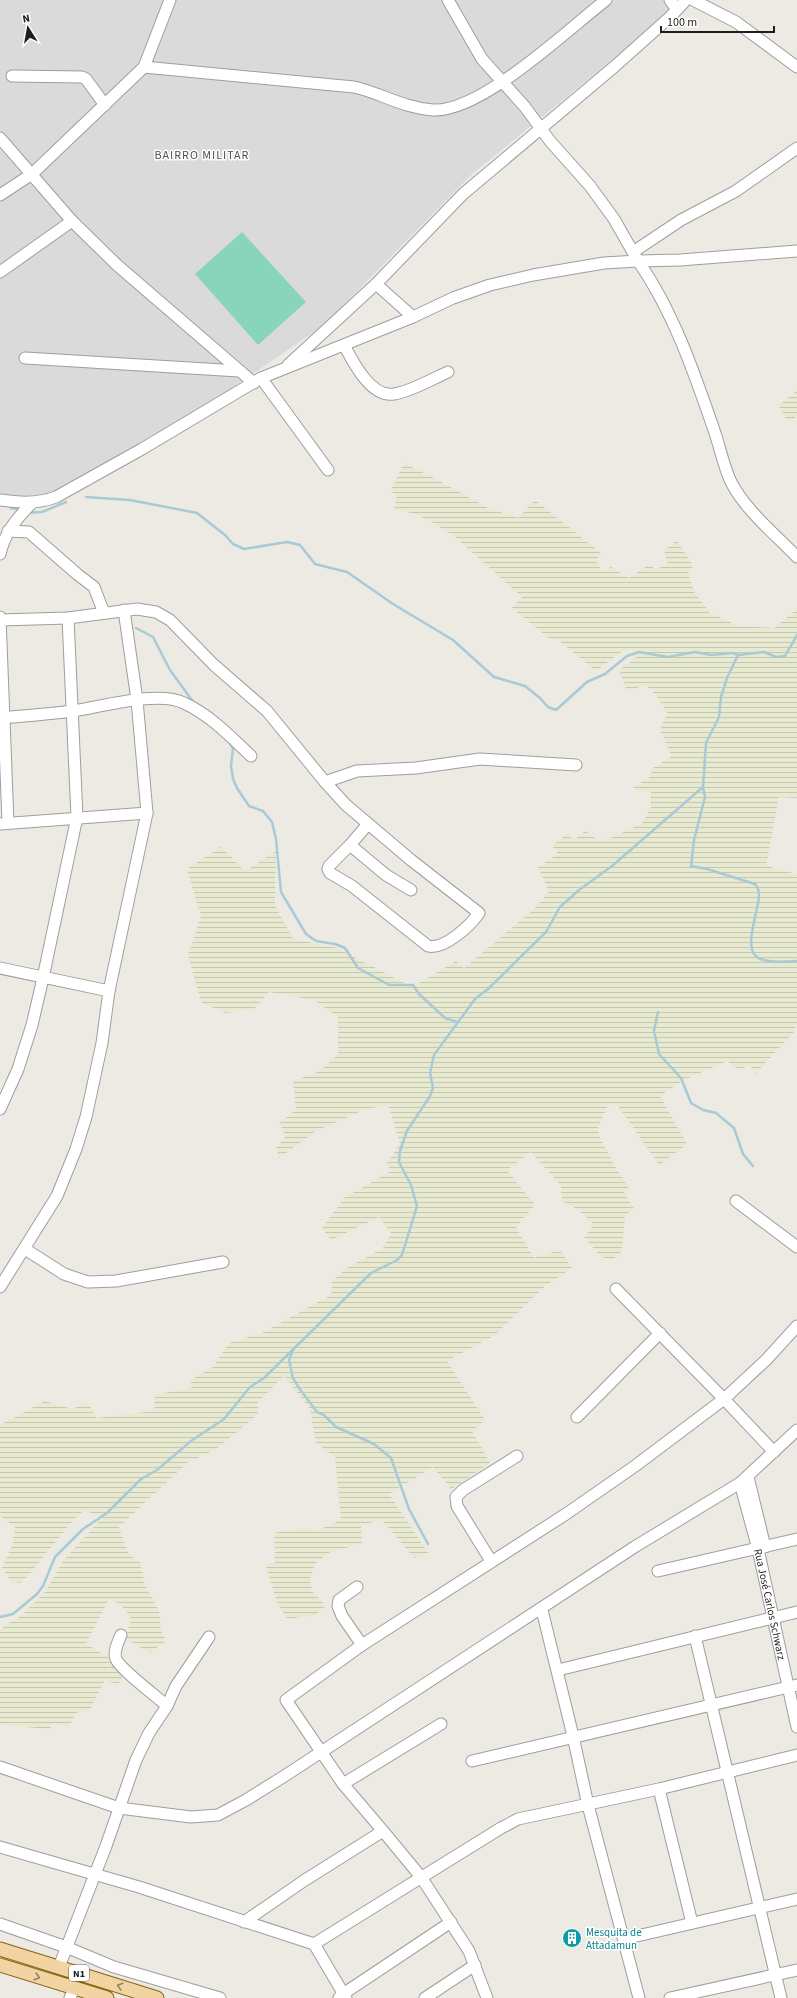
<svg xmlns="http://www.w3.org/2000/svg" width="797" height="1998" viewBox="0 0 797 1998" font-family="'Source Sans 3',sans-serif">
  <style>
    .residential { fill: #dbdada }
    .farmland { fill: url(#farmland-rules) }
    .pitch { fill: #89d5bb }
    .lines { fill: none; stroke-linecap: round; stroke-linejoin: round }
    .stream { stroke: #a8cad6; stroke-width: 2.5 }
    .minor-casing { stroke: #9e9e9e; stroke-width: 13 }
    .major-casing { stroke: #87650f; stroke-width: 15 }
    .minor { stroke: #fff; stroke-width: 11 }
    .major { stroke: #f2d4a3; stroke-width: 13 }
    .oneway { stroke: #928267 }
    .labels { text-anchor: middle; stroke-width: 3; stroke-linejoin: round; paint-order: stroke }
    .shield { fill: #fff; stroke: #616161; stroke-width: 1 }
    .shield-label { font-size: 10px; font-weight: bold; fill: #1d1d1d }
    .street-label { font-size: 11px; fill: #1d1d1d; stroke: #fff }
    .culture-label { font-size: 11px; fill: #0d838f; stroke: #fff; text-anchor: start }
    .neighbourhood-label { font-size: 12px; letter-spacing: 1px; fill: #505050; stroke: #fff }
  </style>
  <defs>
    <pattern id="farmland-rules" width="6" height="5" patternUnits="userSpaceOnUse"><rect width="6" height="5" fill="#e7ead0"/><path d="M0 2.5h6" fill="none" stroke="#c6c8b2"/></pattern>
  </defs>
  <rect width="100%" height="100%" fill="#edeae3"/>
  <path class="residential" d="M0,0H681L671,12L471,175L323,326L220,396L44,500L0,495Z"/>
  <path class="farmland" d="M797,390V416L788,422L779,406Z
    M404,463L434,478L488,508L518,518L535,500L601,553L596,561L602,571L611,567L629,578L650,564L655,570L668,564L664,551L677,540L693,566L688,573L695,593L710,613L738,626L774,628L797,609V798L779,797L766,866L797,874V1023L793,1033L756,1073L749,1065L739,1070L727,1061L682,1081L660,1096L687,1144L659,1165L616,1103L608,1105L598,1128L599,1136L617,1170L629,1187L624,1192L634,1209L625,1215L622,1248L620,1255L612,1259L601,1257L584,1237L594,1224L577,1209L562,1201L561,1186L531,1152L507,1170L535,1205L516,1227L534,1258L560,1250L572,1268L544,1287L495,1335L447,1361L485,1420L472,1431L490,1463L451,1489L433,1467L389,1494L428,1553L414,1558L382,1520L361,1525L362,1543L328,1553L316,1563L310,1577L312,1591L326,1606L315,1615L287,1619L277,1602L265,1564L275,1563L274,1533L304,1528L319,1530L341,1520L335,1457L316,1443L310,1409L284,1376L258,1402V1414L215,1450L188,1462L119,1527L129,1555L140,1562L145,1585L159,1611L161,1630L166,1641L150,1653L126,1639L131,1618L120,1604L109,1599L86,1644L114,1661L125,1672L118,1685L105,1680L89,1712L78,1711L68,1727L53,1723L50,1729L0,1725V1630L5,1625L21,1616L46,1591L63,1561L103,1517L84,1510L71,1523L29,1575L20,1583L11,1581L2,1568L13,1543L15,1527L0,1516V1425L45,1401L72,1409L88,1403L97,1418L154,1411L155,1395L194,1387L189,1381L213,1367L229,1343L262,1333L331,1295L332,1281L347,1268L383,1248L391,1233L379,1217L331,1240L322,1228L344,1198L391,1171L387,1163L400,1144L388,1105L366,1109L316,1131L279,1158L276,1148L286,1136L279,1123L296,1110L293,1081L320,1071L338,1054V1017L314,1000L269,992L254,1009L225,1013L201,1002L188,955L201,916L187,869L221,847L245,871L276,851L275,905L293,939L337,948L412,987L456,961L464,968L533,910L549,892L538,867L558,854L552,846L567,834L574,840L585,831L601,842L642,824L651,807V792L639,791L633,787L649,778L653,768L672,756L660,730L667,713L658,698L646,685L627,691L619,670L636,658L632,648L620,653L596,671L556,638L551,640L512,608L522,597L455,537L432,522L412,513L394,509L397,498L391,490Z"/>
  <path class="pitch" d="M242,232L306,302L258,345L195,274Z"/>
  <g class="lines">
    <path class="stream" d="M86,497L130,500L197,513L225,535L233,544L244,549L287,542L300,545L315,564L347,572L393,604L453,640L494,677L525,686L540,698L548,707L556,710L587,682L605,674L627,656L639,652L668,657L695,652L711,655L733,653L738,655
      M11,508L20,510
      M27,513L42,512L66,502
      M136,628L153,637L170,670L194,703
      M797,635L785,656L776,657L764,652L738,655L727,678L721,697L719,717L706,743L703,787L705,797L694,840L691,866L707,869L755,884C761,891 759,899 757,908C747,953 744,965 797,961
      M229,742L233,748L231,766L233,779L237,788L249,806L263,811L272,822L276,839L281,892L306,934L316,941L335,944L345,948L358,968L389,985H413L419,994L445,1018L457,1022
      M658,1012L654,1031L659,1054L681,1078L691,1103L703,1110L716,1113L734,1128L743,1154L753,1166
      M294,1348L289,1360L293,1378L299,1388L317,1412L324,1415L336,1427L374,1444L391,1458L409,1509L428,1544
      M0,1617L13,1614L37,1594L43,1586L55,1557L83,1529L107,1513L141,1479L157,1470L191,1441L224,1419L250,1387L264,1378L371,1273L397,1260L402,1255L417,1206L411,1185L399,1162L400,1151L407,1131L430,1096L433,1088L430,1073L434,1055L475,999L488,989L546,932L560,907L579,890L612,866L703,787"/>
    <g class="minor-casing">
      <g id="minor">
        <path d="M448,0L482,59L525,107L550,141L590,186L614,219L638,261L680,260L797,251"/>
        <path d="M670,0L677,9"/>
        <path d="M693,0L736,22L797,67"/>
        <path d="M144,67L354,87C381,93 403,108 433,110C482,112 567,30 606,0"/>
        <path d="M12,76L82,77L86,79L105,105"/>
        <path d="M0,138L72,221L117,265L254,383"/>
        <path d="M0,195L32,174L144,67L170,0"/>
        <path d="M633,252L681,220L736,191L797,148"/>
        <path d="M0,272L72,221"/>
        <path d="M376,284L413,317"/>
        <path d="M344,345C353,362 371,398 394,394C410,392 432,379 448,372"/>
        <path d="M25,358L239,371"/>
        <path d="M288,365L376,284L463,194L614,67L670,17L686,0"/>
        <path d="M261,378L328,470"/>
        <path d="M0,500C19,503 38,504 56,497L142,449L261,378L413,317L453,298L490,285L533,275L604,263L638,261C673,311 694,372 714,430C720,447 723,465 731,482C746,511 775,534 797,557"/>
        <path d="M8,531L29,532L77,574L94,587L104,613"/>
        <path d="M0,554C5,532 17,518 32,503"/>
        <path d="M0,617L8,823"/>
        <path d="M0,620L68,618L137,609L156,612L170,620L214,665L267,711L325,782L346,805L411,860L479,913C470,926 444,950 428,946L352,886L330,873L328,869L329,866L350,845"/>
        <path d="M0,718C24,716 49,714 73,711C102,707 158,690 184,703C210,715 231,737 251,756"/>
        <path d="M325,782L357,771L416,768L480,759L576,765"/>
        <path d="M0,824L147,813"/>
        <path d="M368,824L350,845L386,875L411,890"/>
        <path d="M0,968L109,991"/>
        <path d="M0,1109L18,1069L32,1025L43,978L77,817L68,618"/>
        <path d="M736,1201L797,1247"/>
        <path d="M25,1249L64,1274L88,1282L116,1281L223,1262"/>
        <path d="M0,1287L57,1196L76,1149L86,1117L102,1043L109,991L147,813L137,700L124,610"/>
        <path d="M616,1289L724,1399L774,1452"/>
        <path d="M577,1417L660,1333"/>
        <path d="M748,1477L765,1547"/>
        <path id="s1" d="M740,1483L758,1549L797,1727"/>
        <path d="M491,1561L457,1506L456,1497L463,1490L517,1456"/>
        <path d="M658,1571L797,1539"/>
        <path d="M357,1587L339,1600L338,1606L342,1616L362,1645"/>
        <path d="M542,1610L573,1736L588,1805L639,1998"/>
        <path d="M121,1635C118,1642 113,1652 116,1659C120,1669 156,1696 167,1706L176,1686L209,1637"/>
        <path d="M695,1636L781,1998"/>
        <path d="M558,1670L797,1612"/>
        <path d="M472,1761L797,1685"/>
        <path d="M0,1767L119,1808L191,1817L218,1815L246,1800L286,1775L636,1546L740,1483L797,1430"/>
        <path d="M343,1784L441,1724"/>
        <path d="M659,1789L692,1923"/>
        <path d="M383,1831L421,1877L469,1951L487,1998"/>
        <path d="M0,1847L139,1887L314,1944L346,1998"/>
        <path d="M244,1922L305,1880L383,1831L343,1784L286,1700L362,1645L566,1514L635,1466L724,1399L766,1360L797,1326"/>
        <path d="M0,1924L66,1947L114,1967L220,1998"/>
        <path d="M624,1939L797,1899"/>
        <path d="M314,1944L501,1828L518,1819L659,1789L797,1755"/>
        <path d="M59,1967L106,1846L136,1760L149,1733L167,1706"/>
        <path d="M70,1998L74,1988"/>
        <path d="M339,1998L343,1994L451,1922"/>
        <path d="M425,1998L475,1965"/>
        <path d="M670,1998L797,1970"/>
      </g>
    </g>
    <g class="major-casing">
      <path id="major" d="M0,1949L157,1998
        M0,1965L107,1998"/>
    </g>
    <use href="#minor" class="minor"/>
    <use href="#major" class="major"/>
  </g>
  <defs><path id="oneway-chevron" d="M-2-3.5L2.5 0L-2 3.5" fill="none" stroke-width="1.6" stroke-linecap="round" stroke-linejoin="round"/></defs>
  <g class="oneway">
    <use href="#oneway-chevron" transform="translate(37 1977) rotate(17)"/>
    <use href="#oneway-chevron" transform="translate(120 1986) rotate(-163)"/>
  </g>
  <defs>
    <g id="building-disc" transform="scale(1)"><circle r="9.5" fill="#0f9aa8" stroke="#fff"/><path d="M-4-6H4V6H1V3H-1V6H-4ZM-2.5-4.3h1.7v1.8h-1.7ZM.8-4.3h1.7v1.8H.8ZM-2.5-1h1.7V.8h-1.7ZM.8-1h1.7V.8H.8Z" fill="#fff"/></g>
  </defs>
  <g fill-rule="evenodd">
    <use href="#building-disc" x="572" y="1938"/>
  </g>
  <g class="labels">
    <rect class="shield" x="69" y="1965" width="20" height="16" rx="3"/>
    <g class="shield-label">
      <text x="79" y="1977">N1</text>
    </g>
    <g class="street-label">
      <text dy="4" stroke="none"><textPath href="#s1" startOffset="125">Rua José Carlos Schwarz</textPath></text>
    </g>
    <g class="culture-label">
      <text x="586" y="1936">Mesquita de<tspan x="586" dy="13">Attadamun</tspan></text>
    </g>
    <g class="neighbourhood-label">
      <text x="202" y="159">BAIRRO MILITAR</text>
    </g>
  </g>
  <g transform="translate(28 28) rotate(349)" stroke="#ffffff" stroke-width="3" paint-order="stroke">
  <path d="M0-3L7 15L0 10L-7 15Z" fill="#1d1d1d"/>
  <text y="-6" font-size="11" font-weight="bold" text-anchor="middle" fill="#1d1d1d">N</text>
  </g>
  <path d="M661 26v6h113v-6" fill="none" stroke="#1d1d1d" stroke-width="2"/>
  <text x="667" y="26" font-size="12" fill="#1d1d1d" stroke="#ffffff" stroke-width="3" paint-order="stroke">100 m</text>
</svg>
